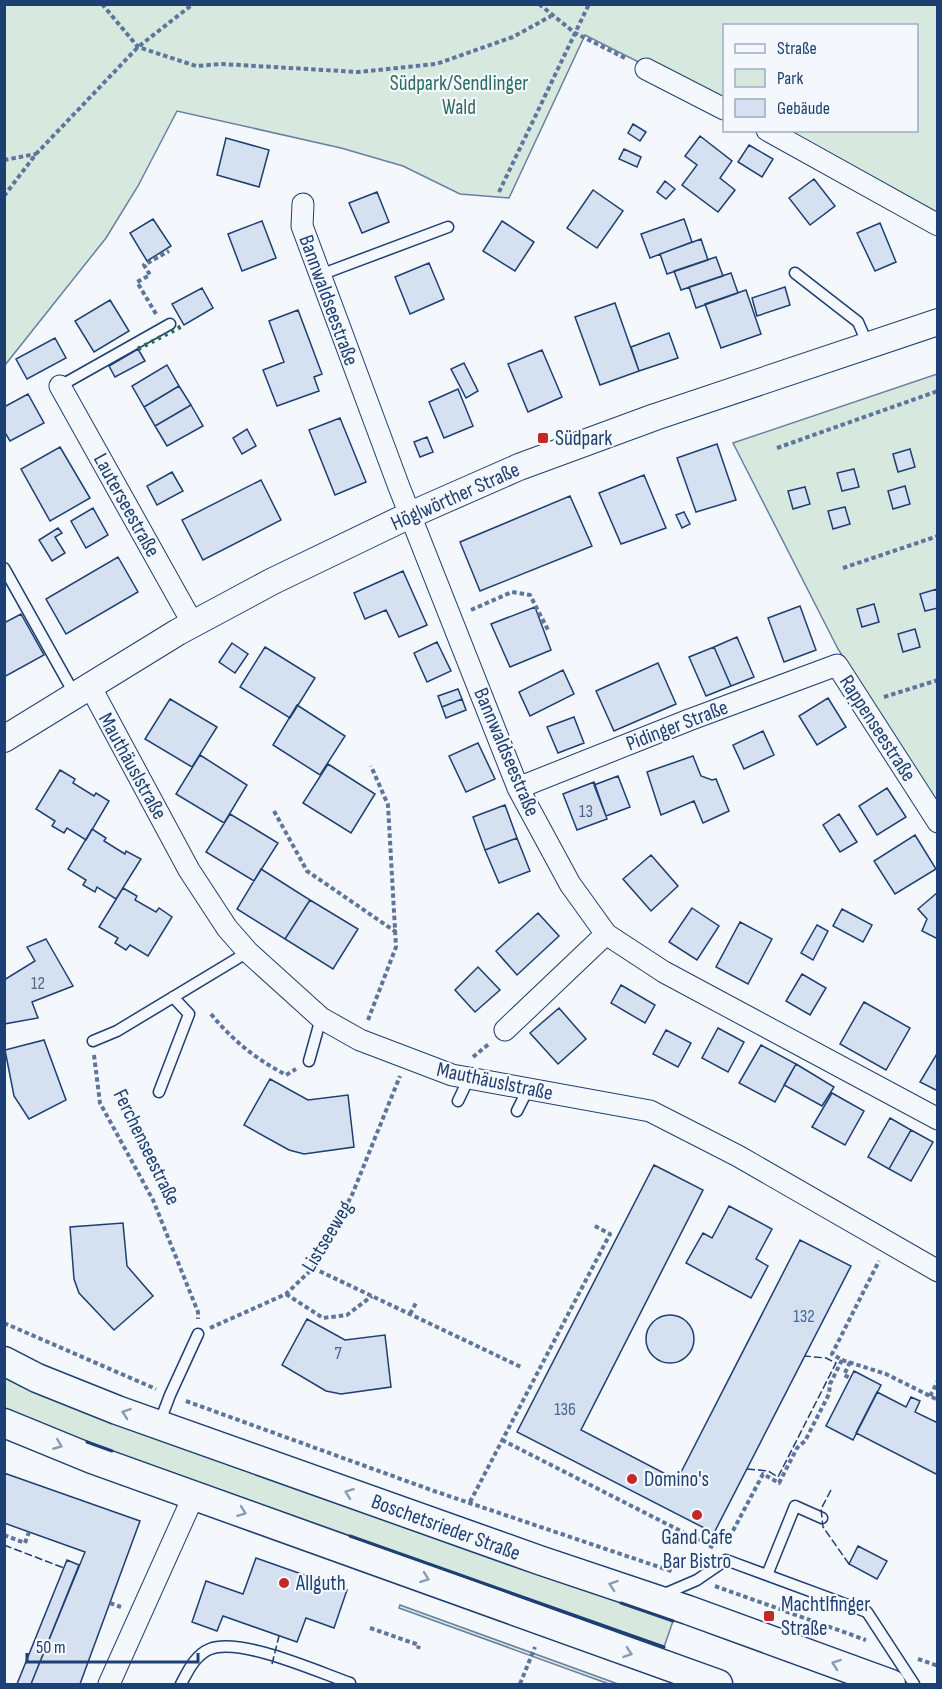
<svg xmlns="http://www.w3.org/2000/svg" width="942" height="1689" viewBox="0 0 942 1689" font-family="'Sofia Sans Condensed',sans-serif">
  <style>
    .green { fill: #d7e8df; stroke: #687fa3; stroke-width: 1.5 }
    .building { fill: #d5e0f0; stroke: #1d3f73; stroke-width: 1.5 }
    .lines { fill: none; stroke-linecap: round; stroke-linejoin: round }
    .service-casing { stroke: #1d3f73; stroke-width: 13 }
    .minor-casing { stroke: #1d3f73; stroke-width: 23 }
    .tertiary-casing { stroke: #1d3f73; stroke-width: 28 }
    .secondary-casing { stroke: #1d3f73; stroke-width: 31 }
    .path { stroke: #5e769c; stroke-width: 4; stroke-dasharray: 4.5 3; stroke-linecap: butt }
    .service { stroke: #f4f7fb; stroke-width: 10 }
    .minor { stroke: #f4f7fb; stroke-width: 21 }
    .tertiary { stroke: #f4f7fb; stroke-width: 26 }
    .secondary { stroke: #f4f7fb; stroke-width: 28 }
    .hedge { stroke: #2c6c60; stroke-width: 4.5; stroke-dasharray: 3 4.5; stroke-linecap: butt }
    .fence { stroke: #1d3f73; stroke-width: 1.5; stroke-dasharray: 8 3; stroke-linecap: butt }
    .wall { stroke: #1d3f73; stroke-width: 3 }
    .oneway { stroke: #889bb7 }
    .poi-dot { fill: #c62828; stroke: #f4f7fb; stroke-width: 2 }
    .labels { text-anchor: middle; stroke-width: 4.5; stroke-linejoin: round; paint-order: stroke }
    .number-label { font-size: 18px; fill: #4b6792 }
    .park-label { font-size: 21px; fill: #2c6c60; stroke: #f4f7fb }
    .street-label { font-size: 21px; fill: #1d3f73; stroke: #f4f7fb }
    .poi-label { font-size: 21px; fill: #1d3f73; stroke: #f4f7fb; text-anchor: start }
  </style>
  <rect width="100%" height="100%" fill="#f4f7fb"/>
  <path class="green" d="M5,5H937V222L774,131L916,130V26H724V105L585,35L509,198L460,194L403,166L341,148L177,111L138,186L106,238L5,365Z
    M937,374V803L838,649L733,443Z
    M4,1377L102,1418L673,1621L664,1647L142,1462L25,1419L5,1409Z
    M400,1605L618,1684H609L399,1608Z"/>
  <path class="building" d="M633,124L646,132L640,141L628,133Z
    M700,136L732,161L720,178L735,190L718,212L682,185L697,165L685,156Z
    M226,138L269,150L259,187L217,175Z
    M749,145L773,159L762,177L738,162Z
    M624,149L641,157L637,167L619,159Z
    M814,179L835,206L810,225L789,198Z
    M665,181L675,189L666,199L657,192Z
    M593,190L623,211L597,248L567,228Z
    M377,192L389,222L362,233L349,203Z
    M153,219L171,246L147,261L130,233Z
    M684,219L692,242L650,258L641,234Z
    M262,221L276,258L242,271L228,234Z
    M502,221L534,242L515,271L483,251Z
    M880,223L896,262L875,271L857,233Z
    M701,239L708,260L667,274L660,254Z
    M716,257L723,276L681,290L674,271Z
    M429,263L444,299L410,314L395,277Z
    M731,273L738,293L696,308L689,287Z
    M785,287L790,305L757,316L752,298Z
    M202,288L213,308L184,325L172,304Z
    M746,290L761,334L721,348L705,304Z
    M110,300L129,331L94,352L75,321Z
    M615,303L639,371L600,385L575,317Z
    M298,310L322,374L314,377L319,391L277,406L263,370L284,362L269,321Z
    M669,333L678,358L639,371L631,347Z
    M55,338L66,358L27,379L16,359Z
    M138,349L145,361L115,377L109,366Z
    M542,350L562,397L528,412L508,364Z
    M464,363L478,391L466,398L451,369Z
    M167,365L179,386L144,407L132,386Z
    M179,386L191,405L155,426L144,407Z
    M458,389L473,426L444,438L429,402Z
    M28,394L44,423L10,441L4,431V407Z
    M191,405L203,426L167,446L155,426Z
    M340,418L366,482L335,495L309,430Z
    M247,429L256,446L242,454L233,438Z
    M427,437L433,452L420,457L414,442Z
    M717,444L736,500L696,512L677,458Z
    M60,447L90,498L50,521L21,469Z
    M910,449L915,467L898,472L893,454Z
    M854,469L859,487L842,491L837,473Z
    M172,472L183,491L157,505L147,486Z
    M644,475L666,528L621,544L599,493Z
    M261,480L281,520L203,560L182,520Z
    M905,486L910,504L893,509L888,491Z
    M805,487L810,504L793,509L788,491Z
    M570,496L592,546L480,591L460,542Z
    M845,507L850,524L833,529L828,511Z
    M93,508L108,535L86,548L71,521Z
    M684,512L690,524L682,528L676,515Z
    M58,528L62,533L55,537L65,553L52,561L39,540Z
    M118,557L138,592L66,634L46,599Z
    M403,571L427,625L399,637L386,610L365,619L354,593Z
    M937,589L938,608L925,611L920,594Z
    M874,604L879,622L862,627L857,609Z
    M800,606L816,650L784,662L768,618Z
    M535,607L551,650L510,667L491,624Z
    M21,614L44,655L4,677V623Z
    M915,629L920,647L903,652L898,634Z
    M737,637L754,677L731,686L714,647Z
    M437,642L451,671L427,682L414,653Z
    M232,643L248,654L235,673L219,662Z
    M265,647L315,678L290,718L240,687Z
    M714,647L731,686L706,696L689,657Z
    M658,663L676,704L614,731L596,691Z
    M563,670L574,694L530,716L519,692Z
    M458,689L462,699L442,707L438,696Z
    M828,698L846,727L817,745L799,716Z
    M170,699L217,727L192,767L145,739Z
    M462,699L466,710L446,718L442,707Z
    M297,705L345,736L320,775L273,745Z
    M574,717L584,743L558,753L547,727Z
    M763,731L774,755L744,769L733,745Z
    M478,743L495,779L466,792L449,756Z
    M200,755L247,785L224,823L176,794Z
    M693,756L701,776L712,780L716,779L729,811L703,823L694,801L661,815L647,772Z
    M328,764L375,794L351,833L303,803Z
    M60,770L75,779L73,783L94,796L96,793L109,801L86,840L67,828L64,833L52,826L55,821L36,809Z
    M618,776L630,807L606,816L594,785Z
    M594,782L607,819L577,830L563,794Z
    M887,788L906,817L877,835L859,806Z
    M505,805L517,838L485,850L473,817Z
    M230,814L278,843L254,881L206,852Z
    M839,814L857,842L840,852L823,825Z
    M92,829L106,838L104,841L125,854L126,851L141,859L116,899L97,887L95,892L83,885L86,880L68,869Z
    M915,835L936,869L895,894L874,861Z
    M517,838L530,871L499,883L485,850Z
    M651,855L678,886L651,911L623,879Z
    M261,869L310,900L285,939L237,909Z
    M123,888L137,896L135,900L156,912L159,908L172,917L148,956L130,945L126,950L115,943L118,938L99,927Z
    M938,892V939L922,931L927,919L918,909Z
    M310,900L358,929L333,969L285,939Z
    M692,908L719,926L697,960L669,942Z
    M842,909L872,925L863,942L833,926Z
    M538,913L559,936L517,975L496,951Z
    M740,922L772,939L748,984L716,967Z
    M817,925L828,931L813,960L801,953Z
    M46,939L73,986L32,1002L38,1018L4,1024V980L35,961L27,947Z
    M478,967L500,990L475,1012L455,990Z
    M802,974L826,988L810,1015L786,1001Z
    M621,985L655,1005L645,1023L611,1003Z
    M864,1002L910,1028L886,1070L840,1044Z
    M559,1008L586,1039L558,1064L530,1033Z
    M718,1028L744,1042L728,1072L702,1058Z
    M666,1030L691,1043L678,1067L653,1054Z
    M44,1040L66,1100L29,1119L14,1096L5,1050Z
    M761,1045L796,1064L775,1102L739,1083Z
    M938,1052V1091L920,1082Z
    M796,1064L834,1087L822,1106L784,1085Z
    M270,1079L308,1100L348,1095L354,1147L304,1154L289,1150L244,1125Z
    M832,1093L864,1111L845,1145L812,1127Z
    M890,1118L911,1130L889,1169L868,1157Z
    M911,1130L933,1142L911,1181L889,1169Z
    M654,1165L703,1190L581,1430L677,1480L800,1240L851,1266L714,1533L517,1432Z
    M729,1206L772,1229L756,1259L768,1266L751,1298L686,1263L703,1233L712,1238Z
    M123,1223L127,1266L153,1296L114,1330L79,1293L74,1279L70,1227Z
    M646 1339a24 24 0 1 1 48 0a24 24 0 1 1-48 0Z
    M307,1319L345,1340L385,1335L391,1387L341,1394L326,1391L282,1365Z
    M854,1371L881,1385L853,1440L826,1426Z
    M877,1392L906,1407L911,1397L920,1401L915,1412L938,1423V1475L856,1433Z
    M4,1473L140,1521L80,1684H31L85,1552L4,1523Z
    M858,1546L887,1561L877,1579L849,1564Z
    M256,1558L347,1590L334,1628L306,1618L297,1642L223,1616L217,1631L192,1622L206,1581L243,1594Z
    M67,1560L79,1565L31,1684H17Z"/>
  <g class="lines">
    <g class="service-casing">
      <path id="service" d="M795,273L858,322L868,345
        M320,275L448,227
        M60,386L170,324
        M4,568L75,695
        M93,1041L117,1031L248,952
        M309,1061L321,1018
        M159,1092L189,1014L173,997
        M458,1101L469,1078
        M517,1111L528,1089
        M159,1424L170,1395L198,1334
        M767,1575L795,1506L822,1518
        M662,1595L697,1580L726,1560L867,1612L914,1684
        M181,1684C188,1671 195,1655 210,1649C241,1637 318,1672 350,1683"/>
    </g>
    <g class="minor-casing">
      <path id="minor" d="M646,69L724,109
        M767,130L938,225
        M303,204L302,226L399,487L518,788L570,884L606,934L664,972L938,1119
        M60,386L193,624
        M90,686L189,870L227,928L248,952L321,1018L360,1040L452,1075L650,1111L738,1156L938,1271
        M518,788L689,720L837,665L938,822
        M505,1030L606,934
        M109,1684L194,1495"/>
    </g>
    <g class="tertiary-casing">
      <path id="tertiary" d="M4,739L178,632L273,581L410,515L519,467L655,417L938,322"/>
    </g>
    <g class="secondary-casing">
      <path id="secondary" d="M4,1361L37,1378L117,1410L539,1560L688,1610L891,1684
        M4,1423L92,1459L718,1684"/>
    </g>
    <path class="path" d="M102,4L138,47L196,66L222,64L358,72L436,64L513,37L551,16
      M539,4L575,33L627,59
      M4,160L36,154
      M499,192L589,4
      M4,196L36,154L138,47L193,4
      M156,314L137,282L150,275L144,265L169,251
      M777,448L938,391
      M843,568L938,536
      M471,610L512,592L530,595L548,630
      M884,697L938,680
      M274,811L307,871L396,932
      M211,1014C234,1042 255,1058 286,1075L296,1069
      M368,1020L396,947L388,805L371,766
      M94,1055L100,1103L153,1200L198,1312V1319
      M473,1057L490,1043
      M313,1268L521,1367
      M286,1294L323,1318L347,1315L372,1296
      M410,1314L417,1301
      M4,1323L156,1389
      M210,1328L286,1294L313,1268L352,1195L400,1076
      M842,1360L886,1374L938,1400
      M850,1362L844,1375L850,1378
      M930,1396L938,1381
      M186,1401L434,1491L674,1572
      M502,1440L716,1549
      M470,1502L610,1234L593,1225
      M4,1535L25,1543L29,1532
      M726,1544L763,1474L779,1483L797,1448L805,1441L829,1394L830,1384L842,1360L832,1354L879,1261
      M715,1586L866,1640
      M110,1603L121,1607
      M370,1628L419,1645L418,1649
      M918,1659L938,1666
      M520,1684L535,1647"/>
    <use href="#service" class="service"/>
    <use href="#minor" class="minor"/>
    <use href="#tertiary" class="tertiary"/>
    <use href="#secondary" class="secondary"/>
    <path class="hedge" d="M138,349L184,325"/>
    <path class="fence" d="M747,1469L768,1471L778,1477L836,1363L826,1358L804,1356
      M831,1490L821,1509L823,1527L849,1564
      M4,1545L64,1568
      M272,1664L279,1636"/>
    <path class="wall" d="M87,1442L112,1451
      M350,1536L664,1647
      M621,1603L673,1621"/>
  </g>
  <defs><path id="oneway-chevron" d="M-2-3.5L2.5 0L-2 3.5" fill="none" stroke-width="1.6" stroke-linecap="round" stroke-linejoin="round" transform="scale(1.5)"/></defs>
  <g class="oneway">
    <use href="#oneway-chevron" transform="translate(126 1413) rotate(-161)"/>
    <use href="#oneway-chevron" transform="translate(58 1445) rotate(22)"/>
    <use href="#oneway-chevron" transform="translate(349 1493) rotate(-160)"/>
    <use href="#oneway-chevron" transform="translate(242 1512) rotate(20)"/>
    <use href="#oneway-chevron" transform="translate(425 1578) rotate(20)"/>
    <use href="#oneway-chevron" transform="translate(613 1585) rotate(-161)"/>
    <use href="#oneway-chevron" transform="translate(628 1653) rotate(19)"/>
    <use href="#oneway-chevron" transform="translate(836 1664) rotate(-160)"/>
  </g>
  <g class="poi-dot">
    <rect x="537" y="432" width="12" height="12" rx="3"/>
    <circle cx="632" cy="1479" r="6"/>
    <circle cx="697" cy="1515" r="6"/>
    <circle cx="284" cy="1583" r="6"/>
    <rect x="763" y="1610" width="12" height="12" rx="3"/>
  </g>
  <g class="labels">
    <g class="number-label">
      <text x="586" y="817">13</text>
      <text x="38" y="989">12</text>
      <text x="804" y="1322">132</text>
      <text x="338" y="1359">7</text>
      <text x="565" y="1415">136</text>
    </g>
    <g class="park-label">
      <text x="459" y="90">Südpark/Sendlinger<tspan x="459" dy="24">Wald</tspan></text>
    </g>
    <g class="street-label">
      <text transform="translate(329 300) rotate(70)" y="7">Bannwaldseestraße</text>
      <text transform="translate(455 496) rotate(-24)" y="7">Höglwörther Straße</text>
      <text transform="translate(127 505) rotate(61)" y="7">Lauterseestraße</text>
      <text transform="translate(677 725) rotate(-21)" y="7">Pidinger Straße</text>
      <text transform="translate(878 728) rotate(57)" y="7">Rappenseestraße</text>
      <text transform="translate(507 752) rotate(67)" y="7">Bannwaldseestraße</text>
      <text transform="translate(133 766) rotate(61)" y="7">Mauthäuslstraße</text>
      <text transform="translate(495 1081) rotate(12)" y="7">Mauthäuslstraße</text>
      <text transform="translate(147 1147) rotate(64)" y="7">Ferchenseestraße</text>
      <text transform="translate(327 1236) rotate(-59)" y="7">Listseeweg</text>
      <text transform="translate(446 1527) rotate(20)" y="7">Boschetsrieder Straße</text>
    </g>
    <g class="poi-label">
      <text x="555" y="445">Südpark</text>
      <text x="644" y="1486">Domino's</text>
      <text x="697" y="1544" text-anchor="middle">Gand Cafe<tspan x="697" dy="24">Bar Bistro</tspan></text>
      <text x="296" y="1590">Allguth</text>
      <text x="781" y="1611">Machtlfinger<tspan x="781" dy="24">Straße</tspan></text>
    </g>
  </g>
  <rect width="942" height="1689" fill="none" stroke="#1d3f73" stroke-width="12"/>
  <rect x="723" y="24" width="195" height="108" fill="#f4f7fb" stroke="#9eadc5" stroke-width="1.5"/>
  <rect x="735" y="44" width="30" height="9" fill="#f4f7fb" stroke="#9eadc5" stroke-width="1.5"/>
  <text x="777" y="54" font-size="18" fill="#1d3f73">Straße</text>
  <rect x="735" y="69" width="30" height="18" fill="#d7e8df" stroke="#9eadc5" stroke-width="1.5"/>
  <text x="777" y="84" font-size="18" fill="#1d3f73">Park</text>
  <rect x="735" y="99" width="30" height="18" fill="#d5e0f0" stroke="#9eadc5" stroke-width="1.5"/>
  <text x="777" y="114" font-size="18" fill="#1d3f73">Gebäude</text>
  <path d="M27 1653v9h171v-9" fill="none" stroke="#1d3f73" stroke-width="3"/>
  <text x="36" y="1653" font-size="18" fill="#1d3f73" stroke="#f4f7fb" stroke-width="4.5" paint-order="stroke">50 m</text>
</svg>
